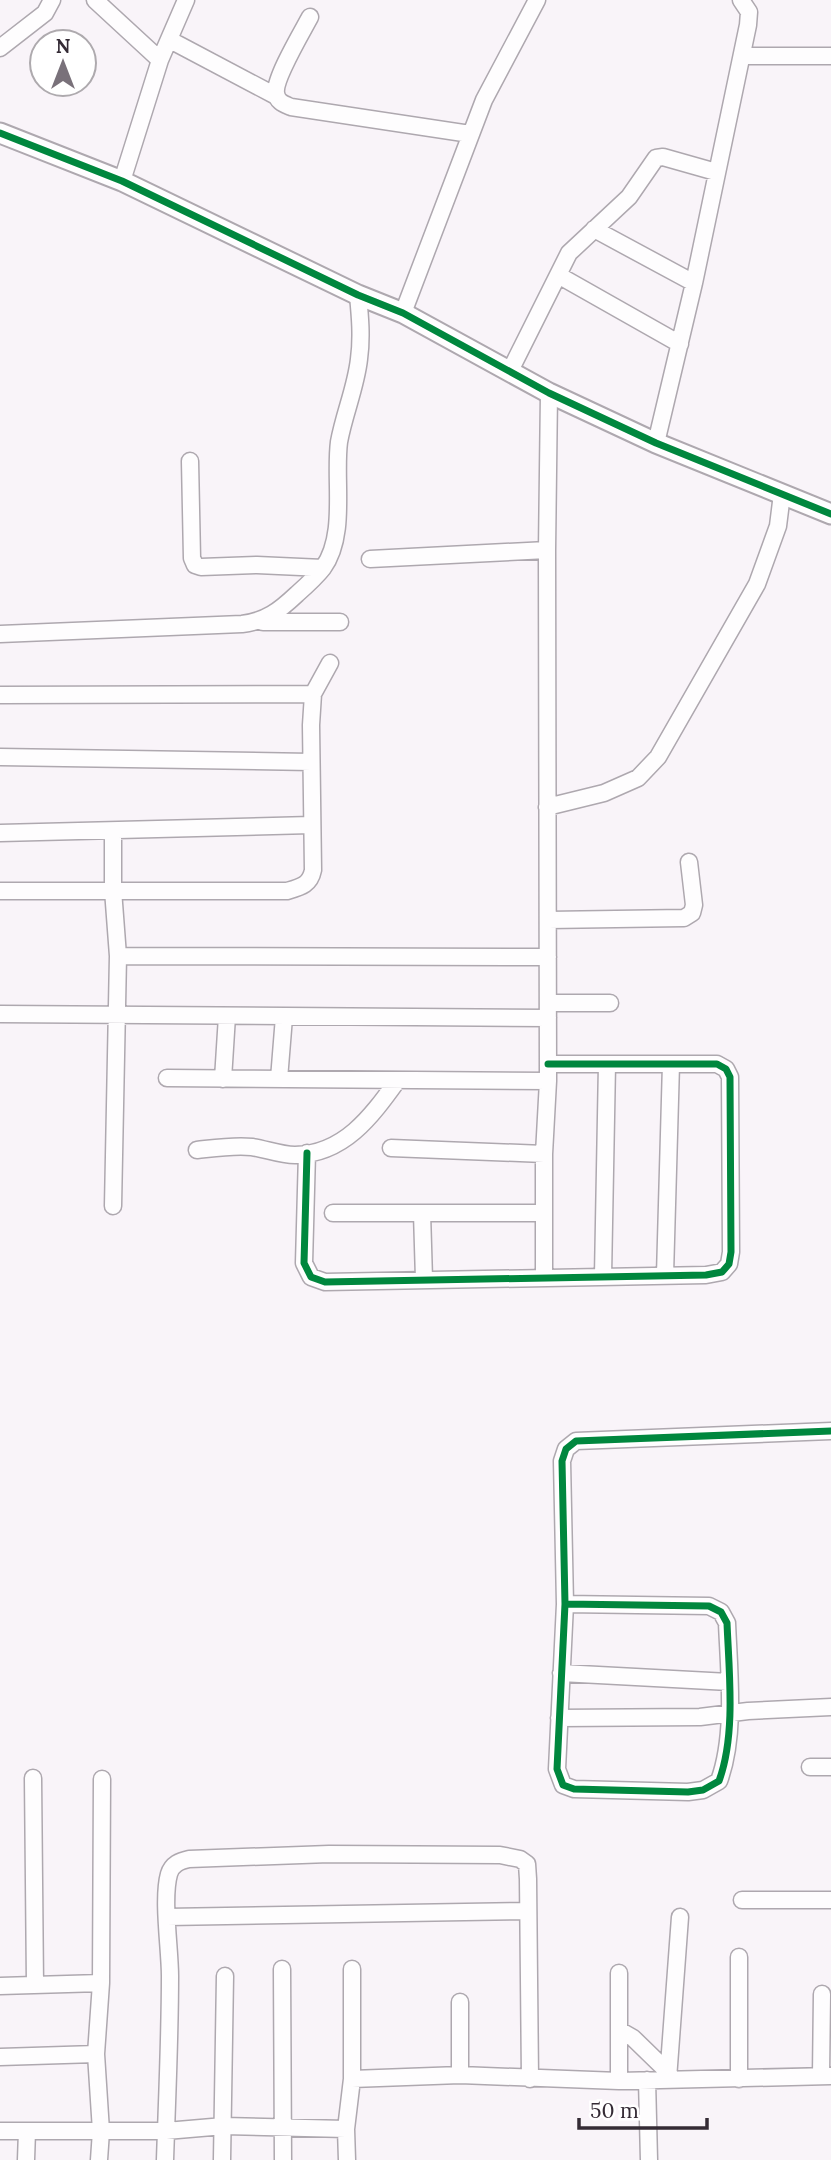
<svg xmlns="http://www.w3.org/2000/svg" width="831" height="2160" viewBox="0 0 831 2160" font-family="Lora,serif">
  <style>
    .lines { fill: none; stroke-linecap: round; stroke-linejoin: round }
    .minor-casing { stroke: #aea8af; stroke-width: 19 }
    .tertiary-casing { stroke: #aea8af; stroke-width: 23 }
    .minor { stroke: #fefdfe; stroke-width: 16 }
    .tertiary { stroke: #fefdfe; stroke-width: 19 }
    .cycleway-casing { stroke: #fff; stroke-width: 11 }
    .cycleway { stroke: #00873e; stroke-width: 7 }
  </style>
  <rect width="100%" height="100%" fill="#f9f4f9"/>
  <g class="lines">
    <g class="minor-casing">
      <path id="minor" d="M95,0L160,60
        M310,17C302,32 274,79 276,93C277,102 284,104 291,107L470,134
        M170,40L276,96
        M0,48L45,13L52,0
        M742,56H831
        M122,181L160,60L186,0
        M594,229L694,283
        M558,275L680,344
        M403,313L484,100L537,0
        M510,371L569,253L629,197L656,158L663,157L716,172
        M656,443L694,283L748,25L749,12L741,0
        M190,461L192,558L195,565L201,567L257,565L323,568
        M370,559L547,550
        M263,622H340
        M0,634L242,624C266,621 279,611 297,594C306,586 316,577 323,568C347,535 334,480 339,442C344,414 356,387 359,359C362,337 360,316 358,295
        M0,695L313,694
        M0,757L311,762
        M547,807L604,793L638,778L658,757L757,584L778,526L782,494
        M113,831V890L118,956L113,1206
        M0,833L311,825
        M0,891H287C301,887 310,885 313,870L311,725L313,694L330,663
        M548,920L684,918L692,913L694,905L689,862
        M118,956L548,957
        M548,1003H610
        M0,1014L548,1018
        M167,1078L548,1081
        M223,1079L227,1016
        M279,1079L284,1017
        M391,1148L544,1154
        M197,1150C215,1148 234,1145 252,1147C266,1149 280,1155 295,1155C344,1154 371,1117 397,1081
        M307,1153L304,1263L311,1277L325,1282L706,1275L722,1272L729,1264L731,1252L730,1077L726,1069L717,1064H548
        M333,1213H544
        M422,1213L424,1279
        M665,1275L671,1064
        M603,1276L607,1064
        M544,1277V1154L548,1081L547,550L549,393
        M565,1604L709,1606L721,1612L727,1623C729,1672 736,1735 719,1781L703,1790L688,1792L574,1789L563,1785L557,1769L565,1604L562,1461L566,1449L576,1441L831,1431
        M561,1673L729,1682
        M559,1718L700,1717L748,1711L831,1707
        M810,1767H831
        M33,1778L35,1985
        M742,1900H831
        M167,1917L527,1911
        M739,1957V2079
        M282,1969L283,2160
        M619,1973V2081
        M0,1986L101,1983
        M460,2002V2075
        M619,2030L633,2038L668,2072
        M0,2057L96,2054
        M821,2076L822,1994
        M352,2079L460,2075L619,2081L831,2076
        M668,2079L680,1917
        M647,2080L649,2160
        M0,2131H166L224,2126L346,2129
        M26,2160L27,2131
        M99,2160L101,2131L96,2054L101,1983L102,1779
        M165,2160C167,2099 170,2037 170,1976C170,1949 162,1899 169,1874C172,1864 180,1861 189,1859L329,1854L500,1855L520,1859L527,1864L528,1879L530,2079
        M222,2160L225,1976
        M347,2160L346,2129L352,2079V1969"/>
    </g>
    <g class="tertiary-casing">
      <path id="tertiary" d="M0,133L122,181L358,295L403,313L549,393L656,443L831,514"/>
    </g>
    <use href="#minor" class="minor"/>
    <use href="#tertiary" class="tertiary"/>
    <g class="cycleway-casing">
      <path id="cycleway" d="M0,133L122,181L358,295L403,313L549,393L656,443L831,514
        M307,1153L304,1263L311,1277L325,1282L706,1275L722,1272L729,1264L731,1252L730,1077L726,1069L717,1064H548
        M565,1604L709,1606L721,1612L727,1623C729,1672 736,1735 719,1781L703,1790L688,1792L574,1789L563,1785L557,1769L565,1604L562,1461L566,1449L576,1441L831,1431"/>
    </g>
    <use href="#cycleway" class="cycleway"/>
  </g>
  <g transform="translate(63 63)"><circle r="33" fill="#ffffff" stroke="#aeaaae" stroke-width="2"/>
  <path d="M0-5L12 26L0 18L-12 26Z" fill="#79717a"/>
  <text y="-10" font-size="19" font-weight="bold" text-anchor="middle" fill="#342b35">N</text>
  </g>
  <path d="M579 2118v10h128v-10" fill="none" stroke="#342b35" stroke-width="3.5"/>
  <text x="590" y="2118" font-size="21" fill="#342b35" stroke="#ffffff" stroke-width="5" paint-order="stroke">50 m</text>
</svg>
